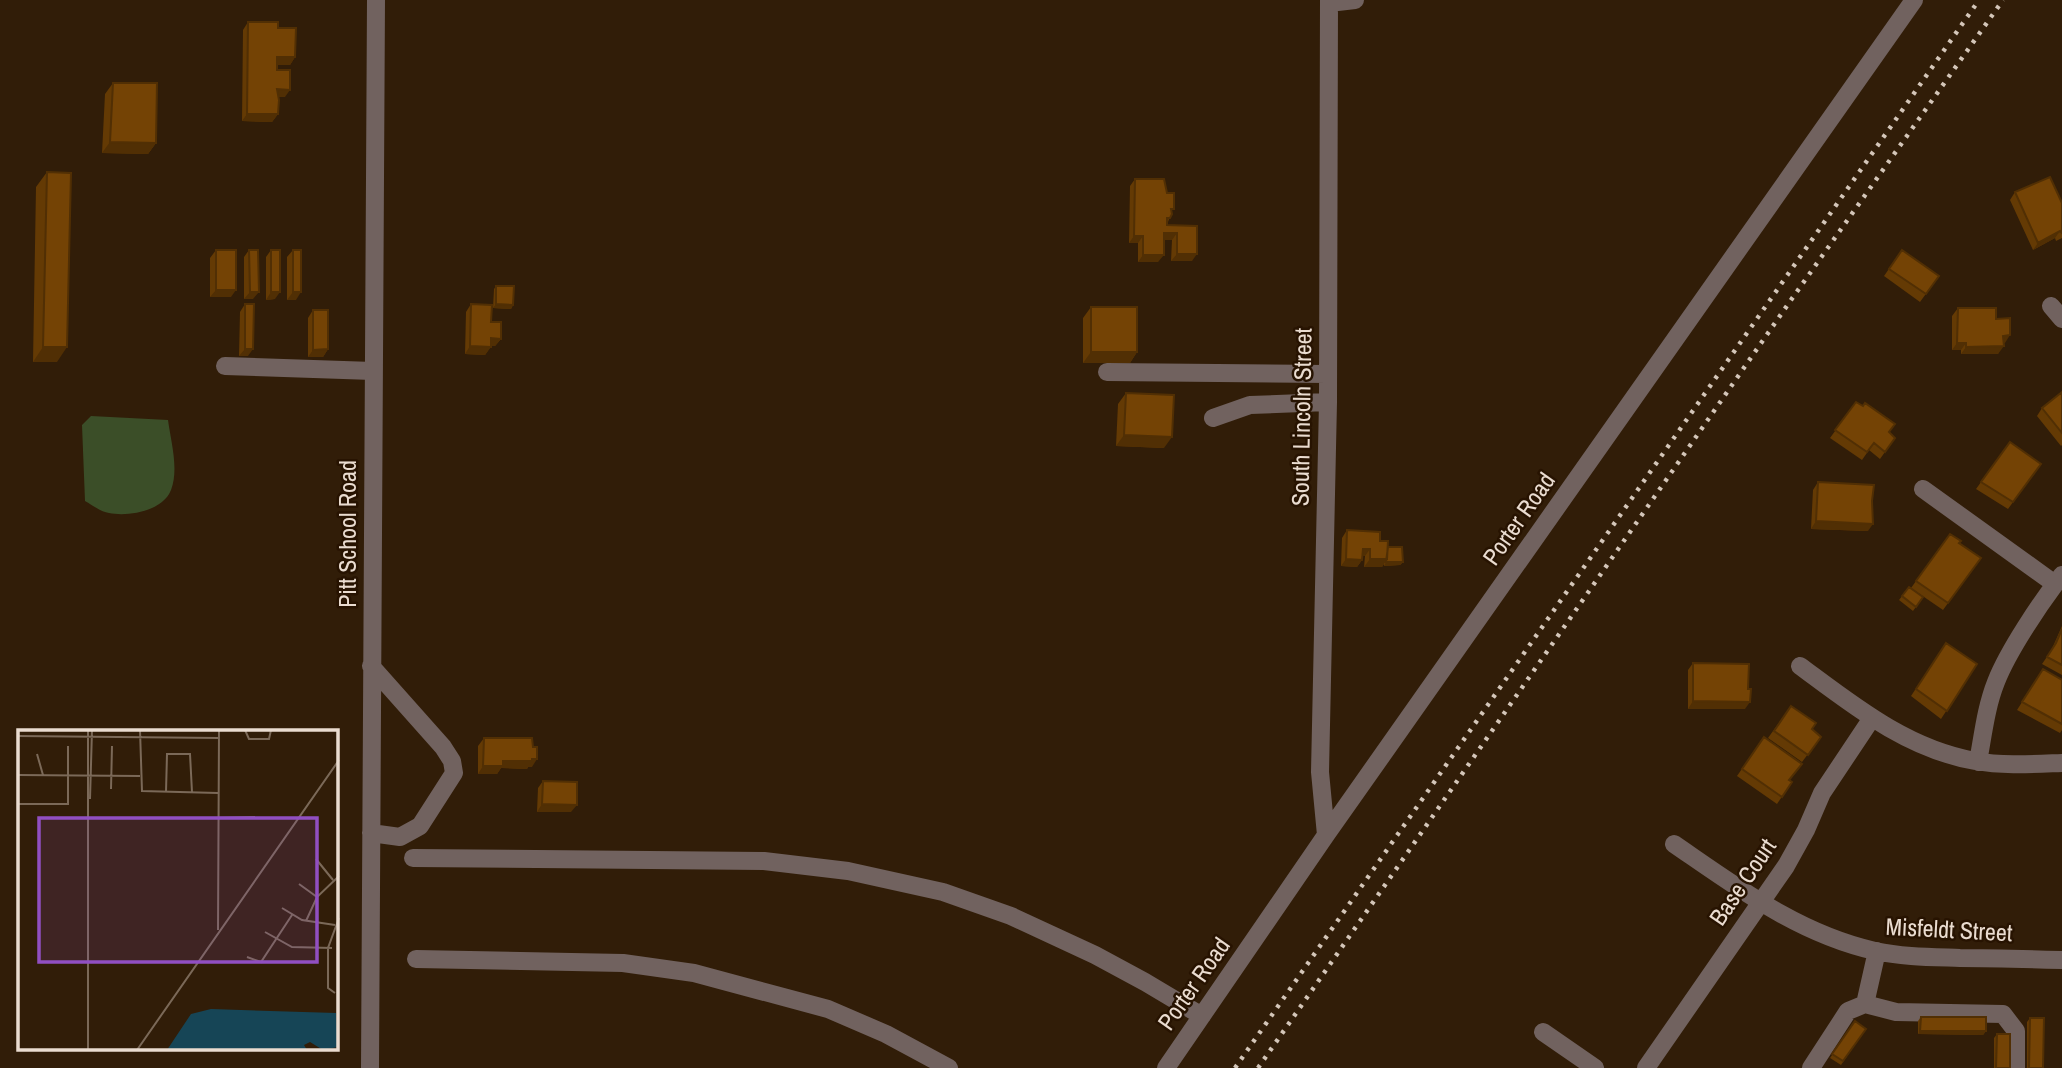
<svg xmlns="http://www.w3.org/2000/svg" width="2062" height="1068" viewBox="0 0 2062 1068" font-family="'Archivo Narrow',sans-serif">
  <style>
    .green { fill: #3b4e28 }
    .lines { fill: none; stroke-linecap: round; stroke-linejoin: round }
    .minor { stroke: #71625f; stroke-width: 18 }
    .rail { stroke: #d4c6b9; stroke-width: 4.5; stroke-dasharray: 3.5 7; stroke-linecap: butt }
    .wall { fill: #643a04 }
    .shaded-wall { fill: #512f04 }
    .building { fill: #744305; stroke: #512f04; stroke-width: 2 }
    .labels { text-anchor: middle; stroke-width: 5; stroke-linejoin: round; paint-order: stroke }
    .street-label { font-size: 24px; fill: #eadcd0; stroke: #271301 }
    .inset-road { fill: none; stroke: #7b6958; stroke-width: 2 }
    .view { fill: #914fc2; fill-opacity: 0.15; stroke: #914fc2; stroke-width: 3.5 }
    .inset-edge { fill: none; stroke: #eadcd0; stroke-width: 3.5 }
  </style>
  <rect width="100%" height="100%" fill="#311d08"/>
  <path class="green" d="M91,416L168,420C171,442 179,469 171,490C163,511 128,517 109,513C101,512 92,505 85,501L82,425Z"/>
  <g class="lines">
    <path class="minor" d="M1329,3L1355,0
      M2051,306L2062,319
      M225,366L373,371
      M1107,372L1327,374
      M1213,418L1250,405L1328,402
      M1923,489L2055,584
      M1800,666C1854,706 1907,749 1975,761C2003,766 2034,764 2062,763
      M1978,762C1983,735 1986,707 1996,682C2008,651 2041,602 2062,575
      M371,833L400,837L420,826L454,773L452,761L443,747L371,666
      M1326,835L1320,772L1328,402L1329,0
      M1674,844C1738,888 1799,934 1875,951C1903,957 1932,957 1960,958C1994,958 2028,959 2062,960
      M413,858L764,861L848,871L943,892L1011,916L1095,955L1145,982L1202,1016
      M416,959L623,963L694,973L828,1009L886,1034L949,1068
      M1865,1004L1877,951
      M1543,1032L1595,1068
      M370,1068L376,0
      M1166,1068L1326,835L1914,0
      M1646,1068L1786,866L1806,830L1822,793L1872,718
      M1811,1068L1848,1011L1865,1004L1896,1012L2003,1014L2016,1031V1068"/>
    <path class="rail" d="M1235,1068L1979,0
      M1258,1068L1791,300L2003,0"/>
  </g>
  <path class="wall" d="M248,22L278,28L295,57L290,65H277V70L285,97H278V114L272,122L242,121L243,30Z
    M113,83L156,143L148,154L102,153L105,94Z
    M47,172L57,362H33L36,187Z
    M1135,179L1171,213L1167,225L1197,226L1192,261H1171L1172,240H1164L1158,262H1138V243H1129L1130,186Z
    M2015,192L2062,203V238L2056,241L2055,238L2033,250L2010,200Z
    M216,250L231,297H210V258Z
    M249,250L253,299H244V257Z
    M271,250L275,299L266,300V257Z
    M293,250L296,300H287V257Z
    M1902,250L1939,276L1920,302L1884,276Z
    M496,286L513,305L511,309L493,308L494,289Z
    M245,304L248,356H239L240,312Z
    M471,304L501,339L495,346H491L485,355L465,354L466,312Z
    M1091,307L1137,352L1130,363H1083V318Z
    M1958,308L1996,319L2005,343H2003L1998,354H1961V350H1952V316Z
    M313,310L328,349L323,357H308V318Z
    M2062,392V445L2061,446L2037,416L2042,408Z
    M1126,393L1164,448L1116,446L1118,404Z
    M1856,402L1895,438L1880,459L1869,450L1862,460L1830,438Z
    M2010,442L2041,464L2008,509L1976,489Z
    M1818,482L1868,531L1811,529L1813,490Z
    M1347,530L1380,541L1403,562L1400,565L1384,566V564L1382,567H1364L1365,556H1362V560L1357,567L1341,566L1342,538Z
    M1950,534L1959,543L1981,558L1943,610L1911,588Z
    M1909,587L1923,597L1913,611L1899,600Z
    M2062,626V675L2042,664L2051,651Z
    M1946,643L1977,664L1941,719L1911,696Z
    M1693,663L1745,709H1688V670Z
    M2043,669L2062,680V730L2060,733L2017,710Z
    M1791,706L1812,729L1821,737L1802,762L1768,738Z
    M1764,737L1790,780L1792,782L1777,804L1737,776Z
    M484,738L532,767H528L527,769L501,768L497,774H478V746Z
    M543,781L571,812H537L538,788Z
    M1921,1017L1986,1031L1983,1035L1918,1034V1021Z
    M2030,1018L2043,1068H2027V1022Z
    M1855,1021L1866,1029L1841,1065L1830,1058Z
    M1997,1034L2010,1068H1994V1038Z"/>
  <path class="shaded-wall" d="M277,57H295L290,65H272Z
    M277,89L290,90L285,97H271Z
    M247,114H278L272,122L242,121Z
    M110,142L156,143L148,154L102,153Z
    M2060,231L2055,238L2033,250L2038,243Z
    M1164,233H1177L1172,240H1158Z
    M1134,236H1143L1138,243H1129Z
    M1177,254H1197L1192,261H1171Z
    M1143,255H1164L1158,262H1138Z
    M216,290H236L231,297H210Z
    M250,292H259L253,299H244Z
    M271,292H280L275,299L266,300Z
    M293,292H301L296,300H287Z
    M496,304L513,305L511,309L493,308Z
    M2010,335L2005,343L1998,344L2003,336Z
    M491,338L501,339L495,346H486Z
    M1957,343H1966L1961,350H1952Z
    M470,346L491,347L485,355L465,354Z
    M2004,346L1998,354H1961L1966,347Z
    M43,347H67L57,362H33Z
    M245,349H253L248,356H239Z
    M328,349L323,357H308L313,350Z
    M1091,352H1137L1130,363H1083Z
    M1124,435L1172,437L1164,448L1116,446Z
    M1816,521L1873,524L1868,531L1811,529Z
    M1363,549H1370L1365,556H1358Z
    M1346,559L1362,560L1357,567L1341,566Z
    M1370,559H1387L1382,567H1364Z
    M1386,562H1403L1400,565L1384,566Z
    M1693,701L1750,702L1745,709H1688Z
    M537,759L532,767H528L527,769L501,768L497,774H478L483,766L503,761Z
    M542,804L577,805L571,812H537Z
    M1920,1031H1986L1983,1035L1918,1034Z"/>
  <path class="building" d="M248,22H278V28H296L295,57H277V70H290V90L277,89L279,100L278,114H247Z
    M113,83H157L156,143L110,142Z
    M47,172L71,173L67,347H43Z
    M2050,177L2062,203V233L2060,231L2038,243L2015,192Z
    M1135,179H1164L1167,193H1174V209H1171L1172,214L1170,218H1167V225L1197,226V254H1177V233H1164V255H1143V236H1134Z
    M216,250H236V290H216Z
    M249,250H258L259,292H250Z
    M271,250H280V292H271Z
    M293,250H301V292H293Z
    M1902,250L1939,276L1926,294L1889,269Z
    M496,286H514L513,305L496,304Z
    M245,304H254L253,349H245Z
    M471,304L492,305L491,322H501V339L491,338V347L470,346Z
    M1091,307H1137V352H1091Z
    M1958,308H1996V319L2010,318V335L2003,336L2004,346L1966,347V343H1957Z
    M313,310H328V349L313,350Z
    M2062,392V433L2042,408Z
    M1126,393L1174,395L1172,437L1124,435Z
    M1856,402L1863,406L1865,403L1895,424L1889,432L1895,438L1885,452L1874,443L1867,452L1835,430Z
    M2010,442L2041,464L2013,502L1981,482Z
    M1818,482L1874,485L1872,501L1873,524L1816,521Z
    M1347,530L1380,532V541H1388L1387,559H1370V549H1363L1362,560L1346,559Z
    M1950,534L1961,541L1959,543L1981,558L1948,603L1916,581Z
    M1388,547H1402L1403,562H1386Z
    M1909,587L1923,597L1916,607L1902,596Z
    M2062,629V665L2047,657L2056,643Z
    M1946,643L1977,664L1947,711L1916,689Z
    M1693,663L1749,664L1748,689H1751L1750,702L1693,701Z
    M2043,669L2062,680V724L2022,702Z
    M1791,706L1816,723L1812,729L1821,737L1808,755L1774,731Z
    M1764,737L1802,764L1789,780L1792,782L1782,797L1742,769Z
    M484,738H532L533,747H537V759H532V761H503V766H483Z
    M543,781L577,782V805L542,804Z
    M1921,1017H1986V1031H1920Z
    M2030,1018H2044L2043,1068H2029Z
    M1855,1021L1866,1029L1843,1061L1832,1054Z
    M1997,1034H2010V1068H1996Z"/>
  <g class="labels">
    <g class="street-label">
      <text transform="translate(1302 417) rotate(-89)" y="8">South Lincoln Street</text>
      <text transform="translate(1519 519) rotate(-55)" y="8">Porter Road</text>
      <text transform="translate(348 534) rotate(-90)" y="8">Pitt School Road</text>
      <text transform="translate(1743 882) rotate(-56)" y="8">Base Court</text>
      <text transform="translate(1949 930) rotate(3)" y="8">Misfeldt Street</text>
      <text transform="translate(1194 984) rotate(-55)" y="8">Porter Road</text>
    </g>
  </g>
  <g transform="translate(18 730)">
    <rect width="320" height="320" fill="#311d08"/>
    <path d="M193,279L318,283L320,317L305,320L292,312L286,315L289,320H149L173,284Z" fill="#164556"/>
    <path class="inset-road" d="M70,0V320M122,0L124,61L200,63M227,0L231,9H251L253,0M0,6L201,8M19,24L25,45M0,45L122,46M93,59L94,16M148,62L149,24H172L174,62M72,69L74,0M0,74H50V16M200,88L237,87M298,129L315,150M281,154L299,167M264,178L284,190L317,195M288,191L299,167L321,146M200,200L201,0M247,202L274,217L314,218M229,227L243,232L274,185M317,263L310,258V218L321,188M119,320L321,30"/>
    <path class="view" d="M21,88H299V232H21Z"/>
    <rect width="320" height="320" class="inset-edge"/>
  </g>
</svg>
